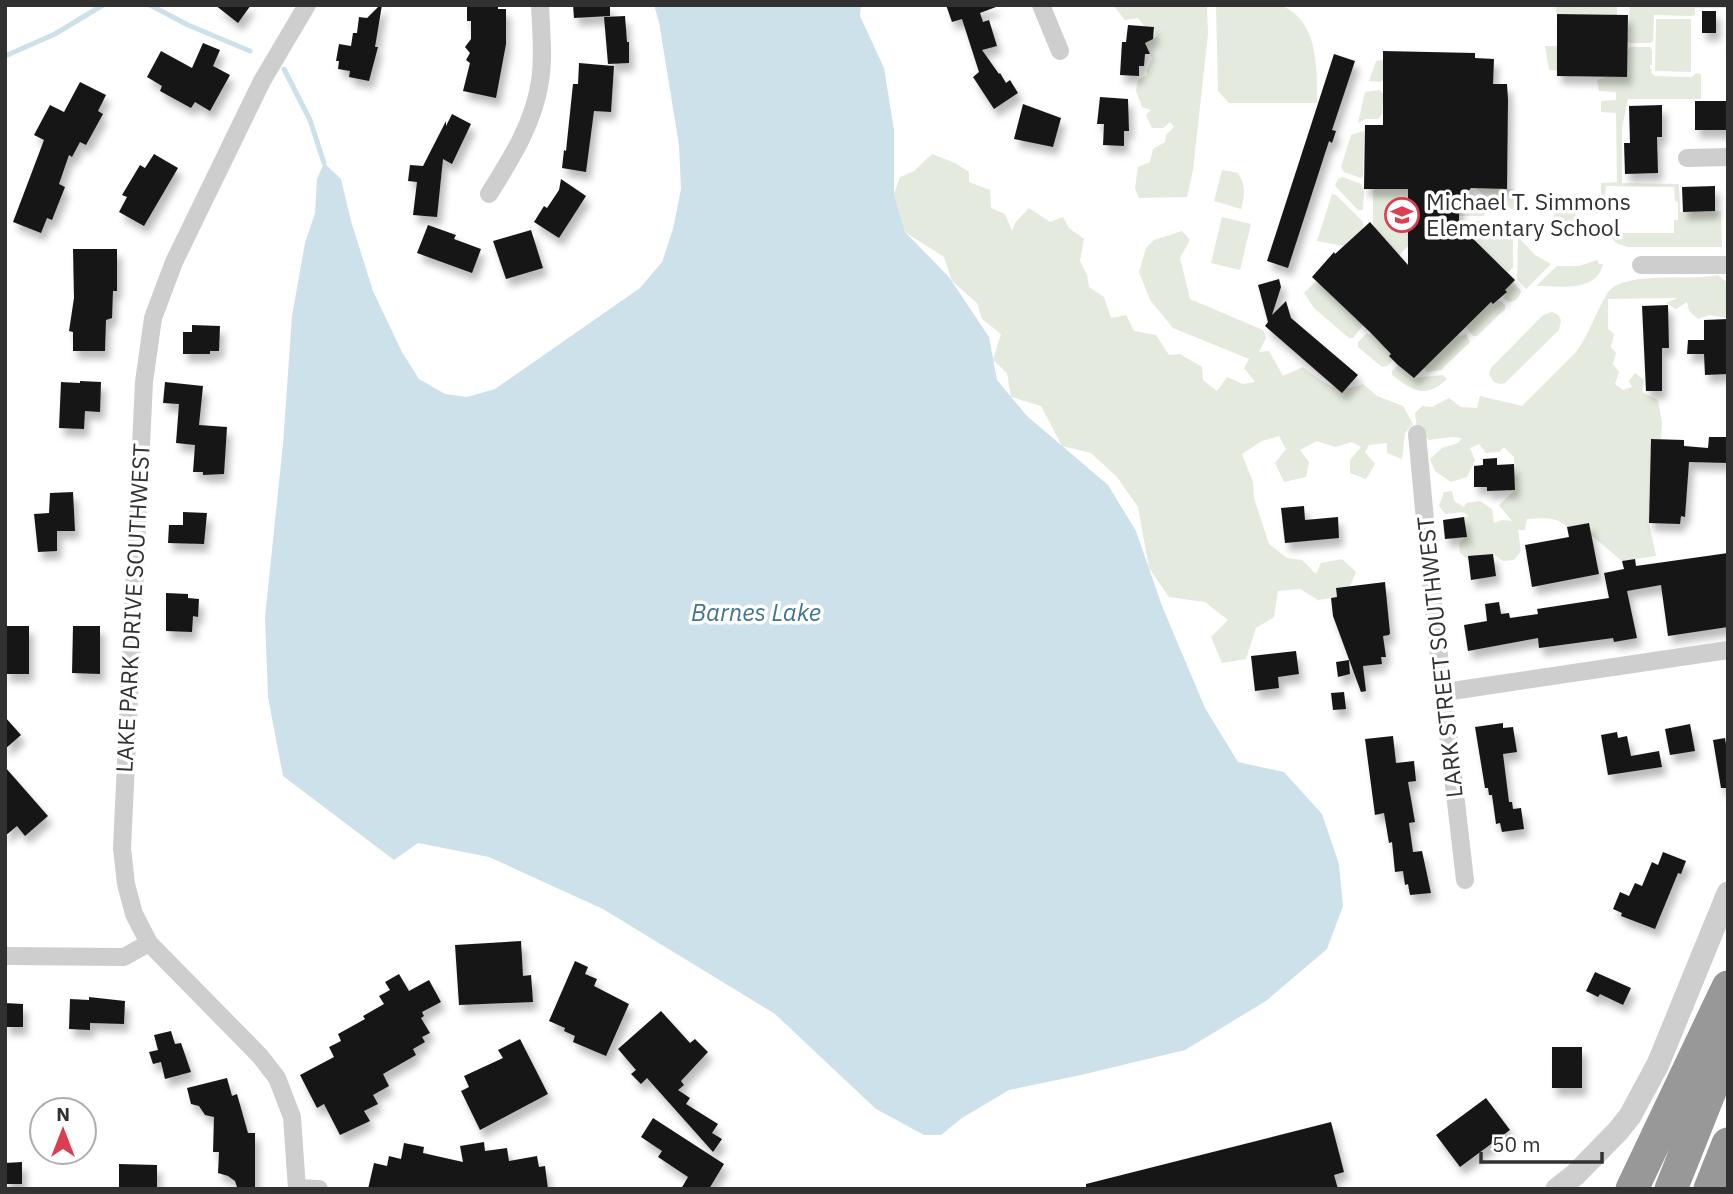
<svg xmlns="http://www.w3.org/2000/svg" width="1733" height="1194" viewBox="0 0 1733 1194" font-family="'IBM Plex Sans',sans-serif">
  <style>
    .green { fill: #e4eadd }
    .water { fill: #cde1eb }
    .lines { fill: none; stroke-linecap: round; stroke-linejoin: round }
    .stream { stroke: #cde1eb; stroke-width: 5 }
    .building { fill: #181818; filter: url(#shadow) }
    .minor { stroke: #cecece; stroke-width: 18 }
    .tertiary { stroke: #cecece; stroke-width: 23 }
    .motorway { stroke: #989898; stroke-width: 33 }
    .labels { text-anchor: middle; stroke-width: 7; stroke-linejoin: round; paint-order: stroke }
    .poi-label { font-size: 23px; fill: #313131; stroke: #fff; text-anchor: start }
    .street-label { font-size: 23px; fill: #313131; stroke: #fff }
    .water-label { font-size: 24px; font-style: italic; fill: #427590; stroke: #fff }
  </style>
  <defs>
    <filter id="shadow"><feDropShadow dx="4.5" dy="8" stdDeviation="3.5" flood-color="#0004"/></filter>
  </defs>
  <rect width="100%" height="100%" fill="#fff"/>
  <path class="green" d="M1207,5L1208,34L1193,170L1187,197L1139,198L1135,188L1138,167L1150,162L1153,149L1165,142L1166,135L1174,127L1170,122L1163,128H1152L1146,115L1151,110L1142,107L1136,91L1138,80L1147,75V69L1152,59L1145,43L1156,37L1154,27L1144,26L1138,18L1125,20L1114,6Z
    M1216,5C1231,5 1269,2 1282,6C1319,21 1317,70 1317,103H1229L1218,91Z
    M1555,5H1617V15L1557,14Z
    M1630,5H1728V8H1695V15L1690,16L1654,15L1653,41L1650,43H1630L1627,40Z
    M1656,19H1691V72L1655,71Z
    M1545,46H1557V71L1549,70Z
    M1630,47H1650L1652,50V65H1650V69H1652L1651,73L1655,76L1692,77L1696,73L1701,74V99H1628L1622,128V183L1679,184L1680,212L1721,211L1722,247H1629L1618,244L1612,239L1610,222H1614L1615,233H1674V220H1678V202L1675,201L1674,187L1606,186L1605,198H1601V183L1617,182L1616,113L1601,112V101L1616,100V92L1599,91L1597,80L1605,77H1627V50Z
    M1383,60V79L1381,82L1369,81L1376,61Z
    M1380,90L1383,94L1382,114L1378,119H1365L1358,123L1365,92Z
    M1363,131L1364,133L1363,176L1361,178L1344,172L1341,167L1351,135Z
    M932,154L955,163L969,172V182L990,190L991,208L1005,214L1012,231L1015,223L1029,208L1050,222L1063,217L1069,228L1084,239L1080,261L1087,275L1089,287L1104,297L1111,318L1126,315L1134,331L1156,335L1169,355L1180,354L1202,367L1203,380L1217,391L1227,377L1243,384L1255,382L1244,368L1249,359L1173,328L1150,300L1139,272L1146,248L1154,240L1182,231L1190,240L1180,258L1190,299L1263,330L1266,338L1259,352L1269,351L1283,376L1303,367C1324,383 1336,395 1363,384L1377,396L1403,406L1413,424L1405,433L1402,459L1387,453V443L1369,445L1365,452L1375,464L1366,479L1350,473V460L1361,447L1352,442L1335,447L1317,441L1300,450L1309,462L1306,477L1284,482L1275,463L1286,449L1279,436L1262,441L1242,454L1253,482L1254,498L1269,544L1287,558L1302,560L1316,574L1321,563L1342,559L1356,572L1350,586L1336,588L1337,597L1318,600L1300,589L1278,591L1274,617L1256,628L1246,659L1222,663L1211,637L1228,620L1205,602L1169,597L1149,568L1138,507L1117,477L1091,453L1062,446L1041,406L1011,397L1007,373L993,360L1001,334L982,319L977,303L952,281L944,257L905,232L894,194L900,177L914,171Z
    M1222,170L1238,173C1246,186 1245,195 1241,209L1214,201Z
    M1343,177L1361,184L1364,189L1363,210H1358L1337,188L1335,185L1338,179Z
    M1476,188L1514,189V207L1512,209L1503,204L1493,205Z
    M1375,189H1408V246L1399,255L1373,226V191Z
    M1332,194L1336,195L1363,222V229L1344,246L1317,241Z
    M1459,201H1473L1485,213L1484,216H1459Z
    M1553 220a12 12 0 1 1 24 0a12 12 0 1 1-24 0Z
    M1222,217L1251,224L1240,270L1211,263Z
    M1473,221H1483C1487,235 1499,240 1511,231L1513,233V268L1508,272L1464,231Z
    M1520,239L1535,255L1551,264L1526,289L1517,279L1518,240Z
    M1597,260L1599,264H1603C1597,293 1559,286 1536,286L1557,266H1579Z
    M1718,275L1728,283V318L1709,315L1698,319L1689,311L1687,302L1676,309L1666,303L1677,298L1608,299V329L1614,334L1611,347L1616,353L1613,364L1619,372L1615,384L1623,390L1632,387L1629,381L1635,373L1644,380L1642,392L1658,400L1662,423L1661,439H1651L1649,523L1656,556L1622,561L1591,535L1589,523L1567,527C1558,516 1540,518 1527,519L1525,530H1518L1521,551L1514,560L1503,561L1493,554L1483,555V558L1469,560L1460,553L1459,543L1466,536L1464,517L1468,516L1463,512L1445,514L1439,506L1444,492L1452,491L1454,501L1464,507L1466,503L1480,501L1492,509L1494,523L1502,520L1512,521L1499,505L1515,490L1514,457L1504,447L1499,452L1486,453L1479,444L1470,448L1475,460L1467,477L1451,482L1435,471L1430,459L1442,448L1458,443L1462,438L1451,437L1429,440L1417,428L1415,413L1422,406L1432,407L1449,398L1461,407L1477,408L1480,396L1522,406L1576,352C1589,335 1595,313 1607,294C1622,269 1691,282 1718,275Z
    M1316,281L1363,325L1353,338H1349L1314,308L1304,293Z
    M1513,282L1521,291C1520,298 1514,302 1508,302L1504,298L1506,292L1505,290Z
    M1496,301H1501L1505,305V309L1477,336H1473L1466,327L1491,302L1493,304Z
    M1552,312L1558,315L1561,320L1559,330L1505,383L1501,384L1494,382L1489,374L1491,368L1543,315Z
    M1367,333L1369,335L1371,333L1391,354L1393,360L1387,366L1382,367L1358,347V342Z
    M1459,334L1460,336L1466,334L1470,342L1441,370L1427,372L1424,368Z
    M1398,365L1414,378L1443,375L1447,379C1425,400 1412,390 1392,375V371Z"/>
  <path class="water" d="M654,5H861L860,16L884,68L894,130V194L905,232L949,277L989,337L997,380L1027,416L1108,485L1136,531L1162,606L1205,708L1238,762L1284,772L1322,814L1339,864L1343,906L1327,949L1266,1001L1185,1050L1081,1075L1009,1090L962,1118L941,1135H924L876,1109L775,1014L603,909L489,857L418,843L394,860L283,776L268,697L265,617L283,444L292,316L305,243L315,213L317,179L324,163L341,179L351,221L373,291L402,352L419,379L445,394L467,397L495,389L640,288L662,262L673,229L681,189L679,145L659,22Z"/>
  <g class="lines">
    <path class="stream" d="M150,5L188,25L250,51
      M5,56L55,34L103,5
      M284,69L310,120L324,163"/>
  </g>
  <path class="building" d="M215,5H251L238,23Z
    M380,5H382L375,47H378L369,81L349,77L350,71L338,69L339,61H336L339,44L351,46L353,33H357L359,17L367,18Z
    M467,5H498V9H506V44L496,98L463,91L470,63L466,60L470,53L465,47L471,39V21H467Z
    M573,5H610V16L574,18Z
    M946,5H995L996,7L980,13L983,22L989,20L997,46L982,50L999,74L1000,73L1006,83L1010,80L1018,93L994,109L973,77L979,72L962,19L952,22Z
    M1702,11H1716V33H1702Z
    M1557,14L1628,15L1627,77L1557,76Z
    M625,16L627,42H629V63L608,64L604,17Z
    M1128,25L1154,27L1153,39L1145,43L1150,54H1145L1144,66H1139V76L1120,75L1122,42H1126Z
    M203,43L220,50L213,66L230,75L210,111L195,102L191,108L160,91L162,86L147,77L161,51L192,68Z
    M1383,51L1475,53V58L1494,59L1493,84H1507L1508,100L1507,189L1471,188L1459,201V225L1515,280L1505,290L1507,292L1493,304L1491,302L1414,378L1398,365L1389,356L1391,354L1371,333L1312,277L1334,252L1335,254L1370,222L1408,265V189H1364L1365,125H1383Z
    M1334,54L1355,61L1332,130L1336,131L1332,143L1329,141L1288,268L1267,261Z
    M579,63L614,66L611,112L594,111L586,172L562,168L564,150L566,151L573,84H578Z
    M80,82L106,95L98,111L103,114L86,145L80,142L72,157L69,155L59,184L65,187L52,220L47,218L41,233L13,222L44,140L34,135L50,105L64,112Z
    M1100,97L1128,99L1129,131H1124V146L1103,145L1104,124H1097Z
    M1695,101H1728V130H1695Z
    M1023,104L1061,118L1053,147L1014,139Z
    M1662,105V137H1657L1658,173L1625,174L1624,143H1630L1629,106Z
    M452,114L471,124L452,164L443,159L437,217L413,215L417,182L408,181L410,165L423,166L446,121V126Z
    M154,154L178,168L144,226L119,212L127,197L122,195L140,165L145,168Z
    M561,179L586,196L559,238L534,222L544,206L547,208L559,190Z
    M1715,186V211L1683,212L1682,187Z
    M428,225L456,235L454,239L481,249L472,273L417,253Z
    M531,230L543,268L506,279L493,241Z
    M73,249H117V291H113L112,318L106,320L105,351H73V332L69,331L74,298Z
    M1279,279L1281,287L1272,315L1286,301L1291,318L1358,375L1342,393L1265,326L1268,322L1258,285Z
    M1668,305L1669,348H1662V391H1646L1642,306Z
    M1728,319V374L1705,375L1704,354H1687L1688,340H1704V320Z
    M192,325L220,326L219,351H210V354H183V332H192Z
    M80,381L101,382L100,412L85,411L84,429L59,428L61,382L80,383Z
    M165,382L203,386L199,425L227,427L224,474L203,475V472H193L195,445L176,443L179,404L163,403Z
    M1709,437H1728V463L1689,462L1685,517L1681,516L1680,524L1649,523L1651,439L1684,440V446L1708,448Z
    M1497,458V465L1514,464L1515,490L1487,491V487H1474V466L1483,465V459Z
    M73,492L75,531H57V551L38,552L34,514L49,513L50,493Z
    M1304,506L1305,520L1338,517L1339,538L1285,543L1281,508Z
    M183,512L207,513L204,544L168,543L169,525H183Z
    M1464,517L1467,537L1445,539L1443,520Z
    M1589,523L1599,574L1532,587L1525,545L1569,537L1567,527Z
    M1728,553V627L1668,636L1661,585L1627,591L1637,638L1614,642L1613,638L1539,648L1538,638L1468,651L1464,625L1487,621L1485,604L1499,602L1501,614L1509,613L1510,618L1538,614L1537,609L1609,598L1604,573L1624,569L1622,561L1635,559L1636,566Z
    M1493,554L1496,576L1471,580L1468,556Z
    M1385,582L1390,633L1389,635L1383,636L1386,657H1381L1382,664L1363,666L1366,691L1361,692L1333,616L1331,598L1337,597L1336,588Z
    M166,593L188,594V598L199,599L198,617L193,616L192,632L166,631Z
    M5,626H29V674H5Z
    M73,626H100V674L72,673Z
    M1296,651L1299,674L1278,677L1279,688L1255,691L1251,656Z
    M1349,660L1350,674L1338,677L1336,662Z
    M1344,692L1346,709L1333,710L1331,693Z
    M5,717L21,735L5,749Z
    M1503,723V728L1513,727L1517,752L1503,754L1509,802H1512L1513,809L1521,808L1524,829L1502,832L1500,823L1496,824L1492,795H1489L1488,788H1485L1475,727Z
    M1690,724L1695,751L1670,755L1665,729Z
    M1617,732L1618,738L1627,736L1631,756L1659,751L1662,767L1608,775L1601,735Z
    M1393,736L1396,763L1414,761L1416,781L1408,782L1415,822L1409,823L1413,852L1422,851L1431,893L1410,895L1408,884L1405,885L1403,871L1395,872L1392,842L1389,843L1384,813L1375,815L1365,739Z
    M1725,738L1726,744L1728,743V788H1721L1713,740Z
    M5,767L48,816L25,836L17,826L5,836Z
    M1663,852L1686,861L1681,874L1678,873L1655,929L1621,916L1622,913L1613,909L1620,892L1629,896L1635,883L1642,886L1652,862L1658,865Z
    M521,941L523,976L531,975L533,1002L459,1005L455,945Z
    M575,961L588,967L585,974L597,979L594,986L629,1004L606,1056L573,1042L575,1036L564,1031L565,1028L549,1021Z
    M1595,972L1631,988L1623,1005L1600,994L1598,997L1586,991Z
    M399,974L409,991L429,980L441,1002L422,1012L424,1016L421,1018L430,1033L422,1037L425,1042L413,1049L416,1055L383,1074L389,1086L373,1095L378,1104L364,1111L370,1121L340,1135L324,1104L317,1108L300,1075L334,1057L329,1047L341,1041L338,1034L365,1019L363,1016L384,1004L379,996L390,990L385,982Z
    M89,997L125,1001L124,1024L90,1023V1030L69,1029L70,999L89,1000Z
    M5,1003L23,1004V1027H5Z
    M661,1011L690,1043L695,1039L708,1052L681,1081L684,1085L678,1090L690,1098L686,1104L718,1124L712,1133L722,1139L713,1152L647,1078L641,1084L631,1074L636,1070L618,1049Z
    M171,1031L175,1044L181,1043L191,1072L165,1079L161,1062L153,1064L149,1052L158,1050L154,1035Z
    M520,1039L548,1094L480,1130L461,1091L469,1087L464,1076L503,1058L498,1050Z
    M1552,1047H1582V1088H1552Z
    M227,1078L232,1096L237,1094L248,1133H255V1187H237L235,1181L228,1176L218,1173L219,1152H213L214,1117L205,1115L199,1106L191,1104L187,1088Z
    M1486,1098L1510,1130L1460,1167L1436,1135Z
    M653,1118L724,1164L709,1189H681L688,1177L658,1157L662,1151L641,1137Z
    M1331,1122L1344,1172L1334,1175L1338,1189H1086V1184Z
    M484,1142L485,1151L507,1148L509,1161L537,1156L539,1167L545,1166L548,1189H368L374,1163L387,1166L389,1156L401,1159L404,1143L424,1147L423,1153L463,1162L460,1146Z
    M22,1162V1184H5V1163Z
    M119,1164L157,1165V1189L119,1187Z"/>
  <g class="lines">
    <path class="minor" d="M1041,5L1060,51
      M1687,158L1728,157
      M489,194C511,159 534,123 540,81C544,57 541,30 540,5
      M1641,265H1728
      M1417,434L1432,595L1465,880
      M1445,692L1728,650
      M5,956L124,957L149,943
      M297,1188L319,1189
      M297,1189L292,1117L277,1078L260,1056L149,943L134,914L126,884L122,848L144,382L153,318L174,262L262,81L307,5"/>
    <path class="tertiary" d="M1557,1189L1575,1175L1618,1131L1630,1116L1658,1064L1728,893"/>
    <path class="motorway" d="M1632,1189L1728,987
      M1671,1189L1728,1046
      M1710,1189L1728,1144"/>
  </g>
  <defs>
    <g id="school-ring" transform="scale(1.75)"><circle r="9.5" fill="#fff" stroke="#dd3d51" stroke-width="1.5"/><path d="M0-5L7-2L0 1L-7-2ZM-4 1L0 2.5L4 1V4Q0 6-4 4Z" fill="#dd3d51"/></g>
  </defs>
  <g fill-rule="evenodd">
    <use href="#school-ring" x="1402" y="215"/>
  </g>
  <g class="labels">
    <g class="poi-label">
      <text x="1426" y="210">Michael T. Simmons<tspan x="1426" dy="26">Elementary School</tspan></text>
    </g>
    <g class="street-label">
      <text transform="translate(133 608) rotate(-87)" y="8">LAKE PARK DRIVE SOUTHWEST</text>
      <text transform="translate(1440 657) rotate(-96)" y="8">LARK STREET SOUTHWEST</text>
    </g>
    <g class="water-label">
      <text x="756" y="621">Barnes Lake</text>
    </g>
  </g>
  <rect width="1733" height="1194" fill="none" stroke="#313131" stroke-width="14"/>
  <g transform="translate(63 1131)"><circle r="33" fill="#ffffff" stroke="#adadad" stroke-width="2"/>
  <path d="M0-5L12 26L0 18L-12 26Z" fill="#dd3d51"/>
  <text y="-10" font-size="19" font-weight="bold" text-anchor="middle" fill="#313131">N</text>
  </g>
  <path d="M1481 1152v10h121v-10" fill="none" stroke="#313131" stroke-width="3.5"/>
  <text x="1492" y="1152" font-size="21" fill="#313131" stroke="#ffffff" stroke-width="5" paint-order="stroke">50 m</text>
</svg>
